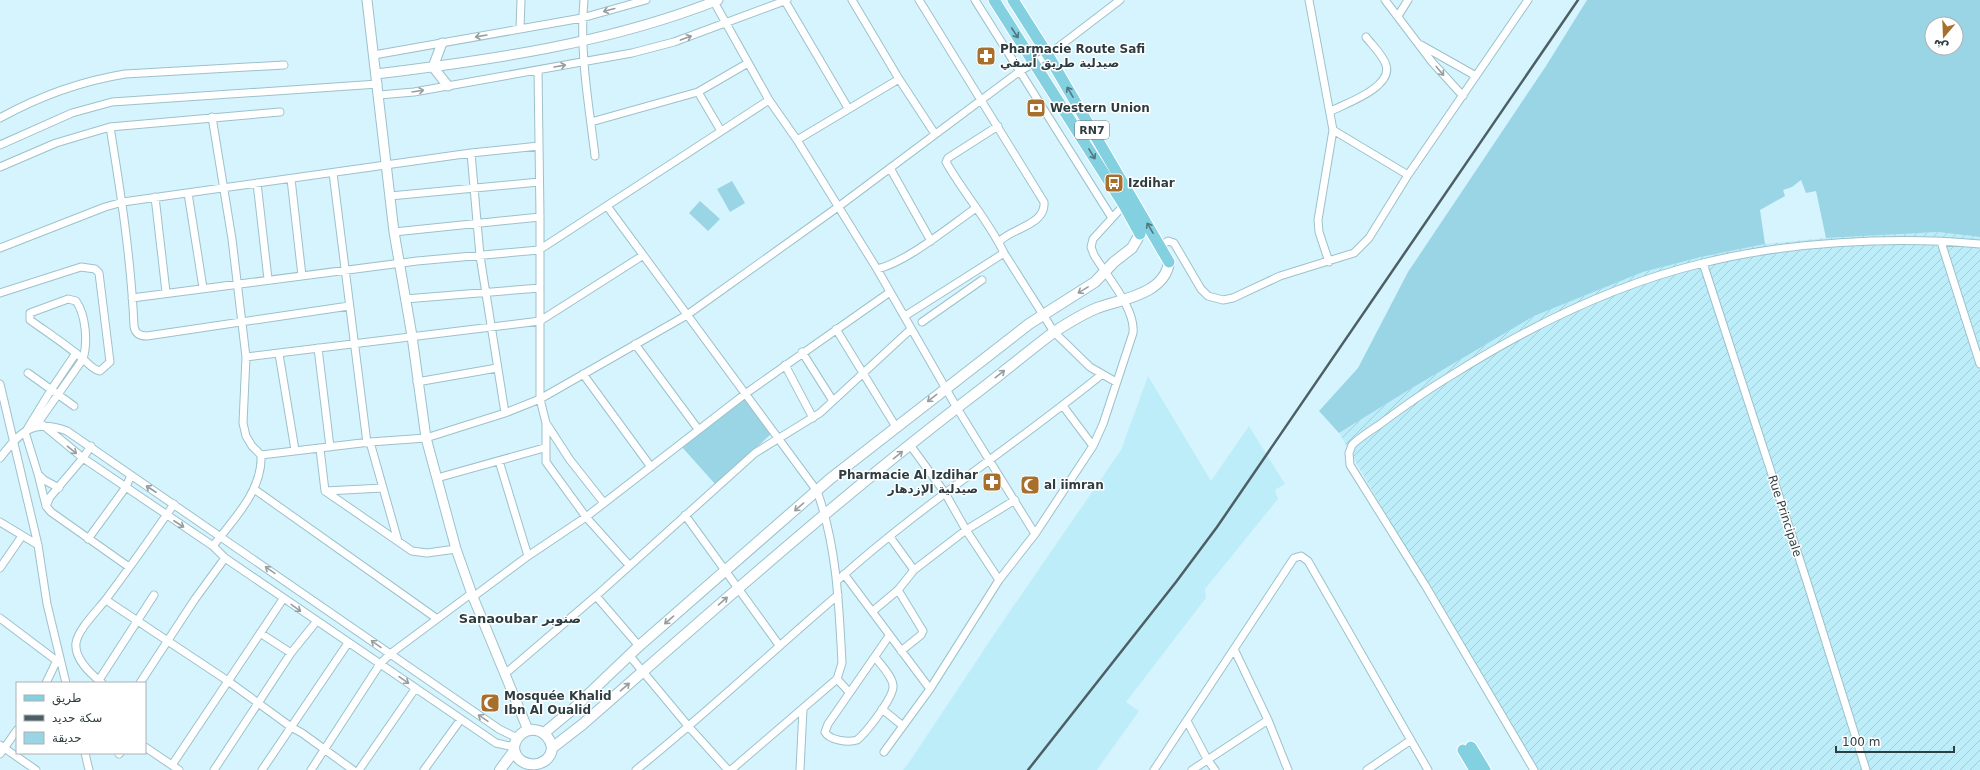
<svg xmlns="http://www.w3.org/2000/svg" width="1980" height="770" viewBox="0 0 1980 770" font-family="'DejaVu Sans',Cairo,sans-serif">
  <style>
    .built { fill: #beedfa }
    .industrial { fill: url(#industrial-furrows) }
    .green { fill: #99d5e5; fill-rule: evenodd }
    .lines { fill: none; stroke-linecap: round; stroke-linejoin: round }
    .minor-casing { stroke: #9dc1cb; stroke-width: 9 }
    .tertiary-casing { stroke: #9dc1cb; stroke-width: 11 }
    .secondary-casing { stroke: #9dc1cb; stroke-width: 12 }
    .primary-casing { stroke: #fff; stroke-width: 13 }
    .minor { stroke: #fff; stroke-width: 7 }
    .tertiary { stroke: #fff; stroke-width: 9 }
    .secondary { stroke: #fff; stroke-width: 10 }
    .primary { stroke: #83d0e1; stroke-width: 11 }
    .rail { stroke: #4d5f64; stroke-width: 2.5 }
    .oneway { stroke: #969ea0 }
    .oneway2 { stroke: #507881 }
    .labels { text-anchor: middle; stroke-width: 3; stroke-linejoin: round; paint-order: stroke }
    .shield { fill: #fff; stroke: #6d777a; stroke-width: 1 }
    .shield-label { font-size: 11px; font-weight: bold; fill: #2e3d41 }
    .poi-label { font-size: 12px; font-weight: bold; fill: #2e3d41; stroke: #fff; text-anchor: start }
    .street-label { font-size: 12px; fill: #2e3d41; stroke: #fff }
    .neighbourhood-label { font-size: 13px; font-weight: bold; fill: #2e3d41; stroke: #fff }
  </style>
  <defs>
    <pattern id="industrial-furrows" width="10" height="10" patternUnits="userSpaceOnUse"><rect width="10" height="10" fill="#beedfa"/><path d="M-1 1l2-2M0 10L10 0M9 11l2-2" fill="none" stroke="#a4ccd8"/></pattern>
  </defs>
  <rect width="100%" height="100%" fill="#d6f4fd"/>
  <path class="built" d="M1148,376L1211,481L1249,426L1285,484L1275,490L1278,499L1205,589L1206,598L1126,702L1139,711L1097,770H903L910,761L995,633L1121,450Z"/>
  <path class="industrial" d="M1938,232L1980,237V770H1533L1339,433L1412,388L1534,316L1643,272L1701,257L1765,244L1826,238Z"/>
  <path class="green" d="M1587,0H1980V237L1938,232L1826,238L1816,191L1806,193L1801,180L1792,187L1783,190L1785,196L1760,210L1765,244L1701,257L1643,272L1534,316L1412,388L1339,433L1319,411L1358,368L1408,272L1546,66ZM1932,24H1956V48H1932Z
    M732,181L745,203L730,212L717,189Z
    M700,201L720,219L708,231L689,213Z
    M747,396L771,434L716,485L681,446Z"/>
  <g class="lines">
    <g class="minor-casing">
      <path id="minor" d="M584,0C579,52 589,105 595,156
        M713,0L769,100L797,140L877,269L957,408L1035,534
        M852,0L899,79L935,134
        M919,0L1044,202C1046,225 1012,228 1000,241
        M975,0L1112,218
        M1309,0L1333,130L1408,175
        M1385,0L1432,62L1463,96
        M785,1L848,108
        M1398,16L1408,0
        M520,29L521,0
        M1421,45L1476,76
        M374,55L582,18L646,0
        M538,70L540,217V399L546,423V462L586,517L629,565
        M698,92L721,131
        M379,95L414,92L632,53L674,42L787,0
        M1331,111C1347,103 1393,87 1386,65C1383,55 1372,45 1366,37
        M212,117L232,239L246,357L243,423L246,436L252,446L261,455C263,490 233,520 213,546
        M0,118C38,97 82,81 125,74L284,65
        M591,122L698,92L748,63
        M998,126L948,158L946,162C964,194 989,221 1004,253L1054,332L1090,367L1116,382
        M110,127C121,194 131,259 134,326C135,333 139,336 147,336L349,306
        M797,140L899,79
        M0,145L72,113L112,102L378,84
        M471,153L480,256L505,413
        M0,167L56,143L110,127L280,112
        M890,168L931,241
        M333,173L367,443
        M291,179L302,276
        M257,183L268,279
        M188,193L203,288
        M390,196L539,182
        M155,197L166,292
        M607,206L817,491C837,546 839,606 842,663L837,679L731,770
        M394,232L540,217
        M1941,242L1980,364
        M1160,246L1168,241L1174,243L1201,289L1208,296L1223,300L1233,298L1280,276L1354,253L1369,238L1408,175L1528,0
        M0,248L105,207L123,202L471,153L539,146
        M1329,262L1319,232L1318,220L1333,130
        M1703,263L1807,582L1866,770
        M877,269C907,262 950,226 976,208
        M0,293L81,267L95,269L99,273L110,362L100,371C93,370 89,364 84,360C67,345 48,333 30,320V313L68,299L76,301C86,315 88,343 83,359L35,427
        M132,298L417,261L539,250L769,100
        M405,299L540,288
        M905,316L1004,253
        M922,322L982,280
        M836,329L896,427
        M635,344L698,429
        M318,348L330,447
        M802,352L833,401
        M279,354L295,450
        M246,357L540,321L642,256
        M785,365L813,418
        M28,373L74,406
        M583,374L651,467
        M417,382L497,368
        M0,384L38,545L47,604L66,683
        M1063,406L1093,446
        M546,423L570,460L604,503
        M43,425L83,458L213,546L225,558L496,743L514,747
        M26,431L51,390L76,353
        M25,432L38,474L44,480L59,488
        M370,442L398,541
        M910,445L945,493L966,530L999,580
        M320,449L325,491L412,551L427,553L456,549
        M261,455L370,442L426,438L505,413L540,399L687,315L838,207L1020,71L1048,55L1120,0
        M0,458C20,432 33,418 67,431L499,729L517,738
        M499,461L528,556
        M38,474L46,506L51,512L129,567
        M437,478L544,448
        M254,489L436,618
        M325,491L383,488
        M46,506L50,497L83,458L91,446
        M685,515L779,645
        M0,522L38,545
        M890,537L914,570
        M88,539L126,487L131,475
        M0,568L22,536
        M844,574L930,689
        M837,581C920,506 1015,445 1101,375
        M898,590L923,631L921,635L901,651
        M596,596L639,646
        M473,597L528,556L586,517L745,394L890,292
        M106,600L228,681L291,727L302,733L353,770
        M873,611L898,590L914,570L966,530L1015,500
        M0,618L57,661
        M260,633L291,653
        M1234,649L1268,720L1288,770
        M629,655L689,727L728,770
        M875,657C880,664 893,677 893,686C894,697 866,733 857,740C848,743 829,740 825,732L828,724L889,636
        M505,674L596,596L755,453L820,413L911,329
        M837,679L849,692
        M99,680L154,595
        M46,683L58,658
        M102,683C91,674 74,659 76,643C78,629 98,610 107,598C130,567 152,536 174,504
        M140,683L195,599L225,558
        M882,709L903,726
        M1187,721L1207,759L1215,770
        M0,745L36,770
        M145,747L179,770
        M884,752L930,689L999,580L1035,534L1093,446L1103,424L1133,333C1136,309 1106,275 1094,255L1091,247L1093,239L1124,205
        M85,753L89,770
        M0,754L17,730
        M119,754L120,753
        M172,765L283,599
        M214,770L291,653L316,622
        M262,770L348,643
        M311,770L380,664L390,654L472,593
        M359,770L415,689
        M424,770L461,719
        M636,770C706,714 770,653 838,595
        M800,770L803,709
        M1154,770L1294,558L1301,556L1308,561L1428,770
        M1192,770L1268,720
        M1367,770L1411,740
        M1534,770L1425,585L1350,465L1349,453L1352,445C1360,437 1370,431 1379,425C1403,407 1427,390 1452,375C1528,327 1616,284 1703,263C1787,242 1893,236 1980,244"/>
    </g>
    <g class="tertiary-casing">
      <path id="tertiary" d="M367,0L394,232L412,336L426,438L456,549L473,597L528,730
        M442,43L433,67L448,86
        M376,74C491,60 610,43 718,0"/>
    </g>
    <g class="secondary-casing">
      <path id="secondary" d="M544,733L573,709L639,646L830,479L1029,324L1095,282L1114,262L1132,248L1140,234
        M552,748C548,724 518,724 514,747C515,770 550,770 552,748L583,724C710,613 836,500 971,397C999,376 1026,353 1054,332C1068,323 1082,314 1097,308C1122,299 1165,294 1169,262
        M500,770L514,751"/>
    </g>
    <g class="primary-casing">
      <path id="primary" d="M994,0L1124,205L1140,234
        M1013,0L1048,55L1169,262
        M1471,747L1485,770
        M1463,750L1475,770"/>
    </g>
    <use href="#minor" class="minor"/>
    <use href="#tertiary" class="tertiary"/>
    <use href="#secondary" class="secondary"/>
    <use href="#primary" class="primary"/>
    <path class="rail" d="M1028,770L1176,582L1217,527L1578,0"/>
  </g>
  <defs><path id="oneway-shaft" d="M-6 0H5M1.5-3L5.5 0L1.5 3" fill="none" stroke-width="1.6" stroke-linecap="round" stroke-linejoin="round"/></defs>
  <g class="oneway">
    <use href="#oneway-shaft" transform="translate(609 10) rotate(165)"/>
    <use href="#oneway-shaft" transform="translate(481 36) rotate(170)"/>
    <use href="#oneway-shaft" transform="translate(686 38) rotate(-20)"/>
    <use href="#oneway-shaft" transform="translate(560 66) rotate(-10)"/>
    <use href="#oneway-shaft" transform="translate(1440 71) rotate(50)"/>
    <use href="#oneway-shaft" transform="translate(418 91) rotate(-9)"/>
    <use href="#oneway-shaft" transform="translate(1083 290) rotate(149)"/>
    <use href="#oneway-shaft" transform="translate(1000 374) rotate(-38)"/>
    <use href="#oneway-shaft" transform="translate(932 398) rotate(142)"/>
    <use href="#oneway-shaft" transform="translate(72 450) rotate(39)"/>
    <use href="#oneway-shaft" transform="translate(898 455) rotate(-39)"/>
    <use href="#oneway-shaft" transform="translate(151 489) rotate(-147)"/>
    <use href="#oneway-shaft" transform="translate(799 507) rotate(139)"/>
    <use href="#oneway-shaft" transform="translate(179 524) rotate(33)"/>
    <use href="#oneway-shaft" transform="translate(270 570) rotate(-145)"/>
    <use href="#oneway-shaft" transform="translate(723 601) rotate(-41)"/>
    <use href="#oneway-shaft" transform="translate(296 608) rotate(36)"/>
    <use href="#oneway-shaft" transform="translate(669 620) rotate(139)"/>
    <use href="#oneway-shaft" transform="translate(376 644) rotate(-145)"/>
    <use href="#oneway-shaft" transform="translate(404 680) rotate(35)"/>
    <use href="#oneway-shaft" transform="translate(625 687) rotate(-41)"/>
    <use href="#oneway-shaft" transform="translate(483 718) rotate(-146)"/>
  </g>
  <g class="oneway2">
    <use href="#oneway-shaft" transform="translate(1015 33) rotate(57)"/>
    <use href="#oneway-shaft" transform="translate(1070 92) rotate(-120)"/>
    <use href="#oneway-shaft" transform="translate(1092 154) rotate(58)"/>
    <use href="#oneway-shaft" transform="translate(1150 228) rotate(-120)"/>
  </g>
  <defs>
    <g id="pharmacy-square" transform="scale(1)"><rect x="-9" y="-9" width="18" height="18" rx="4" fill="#a76e2c" stroke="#fff"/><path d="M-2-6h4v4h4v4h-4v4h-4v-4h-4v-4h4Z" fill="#fff"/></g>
    <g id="bank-square" transform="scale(1)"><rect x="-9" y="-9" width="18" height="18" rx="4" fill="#a76e2c" stroke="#fff"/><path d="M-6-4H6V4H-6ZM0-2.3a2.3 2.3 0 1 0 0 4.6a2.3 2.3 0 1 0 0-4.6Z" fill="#fff"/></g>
    <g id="bus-square" transform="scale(1)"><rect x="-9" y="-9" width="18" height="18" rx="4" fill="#a76e2c" stroke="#fff"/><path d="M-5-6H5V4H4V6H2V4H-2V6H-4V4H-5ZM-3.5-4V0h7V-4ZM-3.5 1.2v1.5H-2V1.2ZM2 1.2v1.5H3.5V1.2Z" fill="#fff"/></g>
    <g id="mosque-square" transform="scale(1)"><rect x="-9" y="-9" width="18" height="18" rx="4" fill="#a76e2c" stroke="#fff"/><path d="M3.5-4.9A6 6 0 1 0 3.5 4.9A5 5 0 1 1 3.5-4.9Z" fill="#fff"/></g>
  </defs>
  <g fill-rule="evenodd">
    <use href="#pharmacy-square" x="986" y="56"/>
    <use href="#bank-square" x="1036" y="108"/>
    <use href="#bus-square" x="1114" y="183"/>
    <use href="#pharmacy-square" x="992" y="482"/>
    <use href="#mosque-square" x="1030" y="485"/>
    <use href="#mosque-square" x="490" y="703"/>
  </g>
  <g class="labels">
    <rect class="shield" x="1075" y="121" width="34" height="18" rx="3"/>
    <g class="shield-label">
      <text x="1092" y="134">RN7</text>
    </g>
    <g class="poi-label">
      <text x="1000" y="53">Pharmacie Route Safi<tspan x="1000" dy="14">صيدلية طريق اًسفي</tspan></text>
      <text x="1050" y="112">Western Union</text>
      <text x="1128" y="187">Izdihar</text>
      <text x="978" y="479" text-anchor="end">Pharmacie Al Izdihar<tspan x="978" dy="14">صيدلية الإزدهار</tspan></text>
      <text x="1044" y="489">al iimran</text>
      <text x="504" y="700">Mosquée Khalid<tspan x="504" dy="14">Ibn Al Oualid</tspan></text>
    </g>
    <g class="street-label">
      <text transform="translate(1785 516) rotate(72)" y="4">Rue Principale</text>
    </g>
    <g class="neighbourhood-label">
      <text x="520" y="623">Sanaoubar صنوبر</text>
    </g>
  </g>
  <rect x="16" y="682" width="130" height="72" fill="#ffffff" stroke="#abb1b3"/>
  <rect x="24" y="695" width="20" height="6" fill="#83d0e1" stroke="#abb1b3"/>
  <text x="52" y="702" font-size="12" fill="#2e3d41">طريق</text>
  <rect x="24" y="715" width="20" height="6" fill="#4d5f64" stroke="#abb1b3"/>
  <text x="52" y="722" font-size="12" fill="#2e3d41">سكة حديد</text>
  <rect x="24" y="732" width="20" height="12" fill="#99d5e5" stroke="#abb1b3"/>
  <text x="52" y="742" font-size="12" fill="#2e3d41">حديقة</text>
  <g transform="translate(1944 36) rotate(199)"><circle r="19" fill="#ffffff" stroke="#abb1b3"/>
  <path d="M0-3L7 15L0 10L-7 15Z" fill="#a76e2c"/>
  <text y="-6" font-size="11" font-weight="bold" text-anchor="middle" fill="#2e3d41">ش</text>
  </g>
  <path d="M1836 746v6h118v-6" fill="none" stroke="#2e3d41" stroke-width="2"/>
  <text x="1842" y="746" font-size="12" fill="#2e3d41" stroke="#ffffff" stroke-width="3" paint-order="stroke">100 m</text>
</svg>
